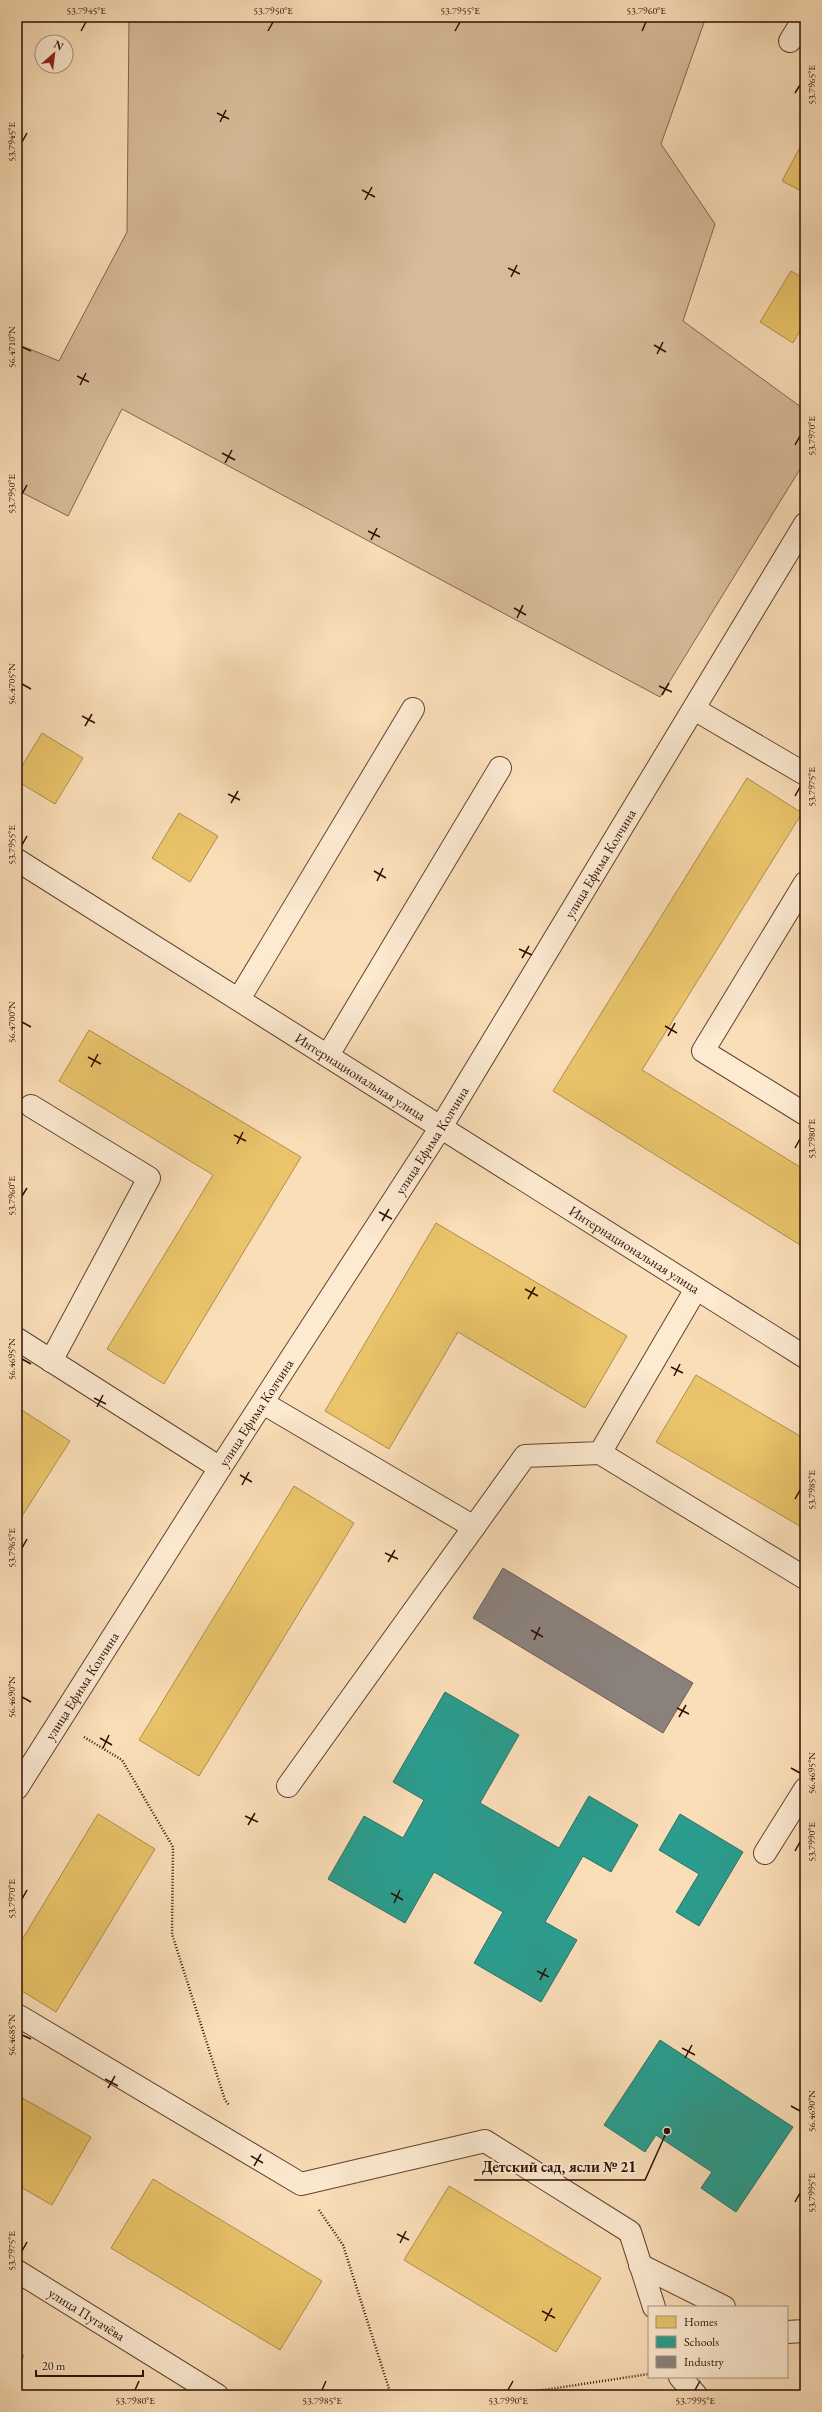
<svg xmlns="http://www.w3.org/2000/svg" width="822" height="2412" viewBox="0 0 822 2412" font-family="'EB Garamond',serif">
  <style>
    .green { fill: #d7bb99; stroke: #83644e }
    .homes { fill: #e9c46a; stroke: #b18d4b }
    .schools { fill: #2a9d8f; stroke: #2c7265 }
    .industry { fill: #8a817c; stroke: #6f5e58 }
    .lines { fill: none; stroke-linecap: round; stroke-linejoin: round }
    .minor-casing { stroke: #624230; stroke-width: 24 }
    .path { stroke: #2f0e03; stroke-width: 2.5; stroke-dasharray: 1 2; stroke-linecap: butt }
    .minor { stroke: #fcead1; stroke-width: 22 }
    .ticks { fill: none; stroke: #2f0e03; stroke-width: 1.5 }
    .labels { text-anchor: middle; stroke-width: 4; stroke-linejoin: round; paint-order: stroke }
    .street-label { font-size: 14px; fill: #2f0e03; stroke: #fcead1 }
    .leader { fill: none; stroke: #2f0e03; stroke-width: 1.5 }
    .callout-dot { fill: #2f0e03; stroke: #fcead1; stroke-width: 1.5 }
    .callout-label { font-size: 15px; text-anchor: middle; font-weight: bold; fill: #2f0e03; stroke: #fcead1; stroke-width: 4; stroke-linejoin: round; paint-order: stroke }
    .neatline { fill: none; stroke: #2f0e03; stroke-width: 1.5 }
    .ticks-label { font-size: 10px; text-anchor: middle; fill: #2f0e03 }
  </style>
  <rect width="100%" height="100%" fill="#fadeb8"/>
  <filter id="stains"><feTurbulence type="fractalNoise" baseFrequency=".005" numOctaves="4"/><feColorMatrix values="0 0 0 0 .2 0 0 0 0 .09 0 0 0 0 .02 0 0 0 .5 -.17"/></filter>
  <radialGradient id="worn" r=".72"><stop offset=".6" stop-color="#630" stop-opacity="0"/><stop offset="1" stop-color="#630" stop-opacity=".3"/></radialGradient>
  <path class="green" d="M129,17H706L661,144L715,224L683,321L805,410V461L660,697L122,409L68,516L17,490V344L59,361L127,232Z"/>
  <path class="homes" d="M805,138V193L782,181Z
    M791,271L805,279V331L801,329L793,343L760,322Z
    M42,733L83,758L55,804L17,781V774Z
    M747,778L802,813L642,1070L805,1170V1248L553,1091Z
    M179,813L218,836L190,882L152,858Z
    M89,1030L301,1157L164,1384L107,1349L213,1175L59,1081Z
    M436,1223L627,1336L585,1408L458,1332L389,1449L325,1411Z
    M696,1375L805,1439V1529L656,1442Z
    M17,1407L70,1441L17,1524Z
    M294,1486L354,1523L199,1776L139,1740Z
    M98,1814L155,1849L56,2012L17,1988V1948Z
    M17,2095L91,2137L52,2205L17,2185Z
    M153,2179L322,2281L280,2350L111,2248Z
    M449,2186L601,2278L556,2352L404,2260Z
    M17,2351L24,2356L17,2367Z"/>
  <path class="schools" d="M445,1692L519,1735L480,1803L559,1848L589,1796L638,1825L611,1872L583,1856L545,1922L577,1940L541,2002L474,1963L503,1912L434,1872L405,1923L328,1879L364,1816L403,1838L424,1800L393,1782Z
    M680,1814L743,1852L699,1926L676,1912L699,1874L659,1850Z
    M660,2040L793,2127L736,2212L701,2188L712,2172L656,2135L645,2152L604,2125Z"/>
  <path class="industry" d="M503,1568L693,1683L663,1733L473,1618Z"/>
  <g class="lines">
    <g class="minor-casing">
      <g id="minor">
        <path d="M790,41L805,17"/>
        <path d="M694,709L805,774"/>
        <path id="s1" d="M17,860L805,1357"/>
        <path d="M805,883L703,1051L805,1114"/>
        <path d="M239,999L413,709"/>
        <path d="M328,1055L500,768"/>
        <path d="M31,1106L149,1178L51,1361"/>
        <path d="M17,1339L220,1468"/>
        <path d="M263,1403L474,1527"/>
        <path d="M600,1453L805,1578"/>
        <path d="M288,1786L525,1456L600,1453L696,1289"/>
        <path id="s2" d="M17,1788L220,1468L441,1127L805,524"/>
        <path d="M765,1853L805,1789"/>
        <path d="M17,2015L301,2184L485,2141L630,2232L654,2307"/>
        <path d="M640,2265L724,2307"/>
        <path id="s3" d="M17,2271L217,2395"/>
        <path d="M787,2332L805,2331"/>
        <path d="M680,2377L696,2395"/>
      </g>
    </g>
    <path class="path" d="M84,1737L122,1760L173,1847L172,1934L225,2100L229,2105
      M319,2210L343,2245L391,2395
      M510,2395L649,2374"/>
    <use href="#minor" class="minor"/>
  </g>
  <path class="ticks" d="M81,31L86,22M268,31L273,22M455,31L460,22M642,31L646,22M795,93L800,85M217,113L229,119M220,122L226,110M22,142L27,133M362,190L375,197M365,200L372,187M508,268L520,274M511,277L517,265M654,345L666,352M22,347L31,351M657,354L663,342M77,376L89,382M80,385L86,373M795,445L800,436M222,453L235,460M225,463L232,450M22,494L27,485M368,531L380,537M371,540L377,528M514,608L526,615M517,618L523,605M22,684L31,689M659,686L672,692M662,695L669,683M82,716L95,723M85,726L92,714M228,794L240,800M795,796L800,787M231,803L238,791M22,845L27,836M374,871L386,878M377,881L383,868M519,949L532,955M522,958L529,946M22,1022L31,1027M665,1026L677,1033M668,1036L675,1023M88,1057L101,1064M91,1067L98,1054M234,1135L246,1141M237,1144L243,1132M795,1148L800,1139M22,1196L27,1188M379,1212L392,1219M382,1221L389,1209M525,1289L538,1296M528,1299L535,1287M22,1359L31,1364M671,1367L683,1373M674,1376L680,1364M94,1398L106,1404M97,1407L103,1395M240,1475L252,1482M242,1485L249,1472M795,1499L800,1490M22,1548L27,1539M385,1553L398,1559M388,1562L395,1550M531,1630L543,1637M534,1640L540,1627M22,1697L31,1702M677,1708L689,1714M679,1717L686,1705M100,1738L112,1745M103,1748L109,1735M791,1768L800,1773M245,1816L258,1822M248,1825L255,1813M795,1851L800,1842M391,1893L403,1900M22,1899L27,1890M394,1903L400,1890M537,1971L549,1977M540,1980L546,1968M22,2035L31,2039M682,2048L695,2055M685,2058L692,2045M105,2079L118,2086M108,2088L115,2076M791,2106L800,2111M251,2156L263,2163M254,2166L261,2154M795,2202L800,2193M397,2234L409,2240M400,2243L406,2231M22,2251L27,2242M542,2311L555,2318M545,2321L552,2308M135,2390L139,2381M322,2390L326,2381M508,2390L513,2381M695,2390L700,2381"/>
  <g class="labels">
    <g class="street-label">
      <text dy="5" stroke="none"><textPath href="#s2" startOffset="1093">улица Ефима Колчина</textPath></text>
      <text dy="5" stroke="none"><textPath href="#s1" startOffset="406">Интернациональная улица</textPath></text>
      <text dy="5" stroke="none"><textPath href="#s2" startOffset="769">улица Ефима Колчина</textPath></text>
      <text dy="5" stroke="none"><textPath href="#s1" startOffset="730">Интернациональная улица</textPath></text>
      <text dy="5" stroke="none"><textPath href="#s2" startOffset="445">улица Ефима Колчина</textPath></text>
      <text dy="5" stroke="none"><textPath href="#s2" startOffset="121">улица Ефима Колчина</textPath></text>
      <text dy="5" stroke="none"><textPath href="#s3" startOffset="82">улица Пугачёва</textPath></text>
    </g>
  </g>
  <path class="leader" d="M667 2131L645 2180H474"/>
  <circle class="callout-dot" cx="667" cy="2131" r="4"/>
  <g class="callout-label">
    <text x="559" y="2172">Детский сад, ясли № 21</text>
  </g>
  <rect width="822" height="2412" fill="none" stroke="#fadeb8" stroke-width="44"/>
  <rect x="648" y="2306" width="140" height="72" fill="#fcead1" stroke="#aa927f"/>
  <rect x="656" y="2316" width="20" height="12" fill="#e9c46a" stroke="#aa927f"/>
  <text x="684" y="2326" font-size="12" fill="#2f0e03">Homes</text>
  <rect x="656" y="2336" width="20" height="12" fill="#2a9d8f" stroke="#aa927f"/>
  <text x="684" y="2346" font-size="12" fill="#2f0e03">Schools</text>
  <rect x="656" y="2356" width="20" height="12" fill="#8a817c" stroke="#aa927f"/>
  <text x="684" y="2366" font-size="12" fill="#2f0e03">Industry</text>
  <g transform="translate(54 54) rotate(28)"><circle r="19" fill="#fcead1" stroke="#aa927f"/>
  <path d="M0-3L7 15L0 10L-7 15Z" fill="#8f2418"/>
  <text y="-6" font-size="11" font-weight="bold" text-anchor="middle" fill="#2f0e03">N</text>
  </g>
  <path d="M36 2370v6h107v-6" fill="none" stroke="#2f0e03" stroke-width="2"/>
  <text x="42" y="2370" font-size="12" fill="#2f0e03" stroke="#fcead1" stroke-width="3" paint-order="stroke">20 m</text>
  <rect x="22" y="22" width="778" height="2368" class="neatline"/>
  <g class="ticks-label">
    <text x="86" y="14">53.7945°E</text>
    <text x="273" y="14">53.7950°E</text>
    <text x="460" y="14">53.7955°E</text>
    <text x="646" y="14">53.7960°E</text>
    <text transform="translate(811 85) rotate(-90)" y="4">53.7965°E</text>
    <text transform="translate(11 142) rotate(-90)" y="4">53.7945°E</text>
    <text transform="translate(11 347) rotate(-90)" y="4">56.4710°N</text>
    <text transform="translate(811 436) rotate(-90)" y="4">53.7970°E</text>
    <text transform="translate(11 494) rotate(-90)" y="4">53.7950°E</text>
    <text transform="translate(11 684) rotate(-90)" y="4">56.4705°N</text>
    <text transform="translate(811 787) rotate(-90)" y="4">53.7975°E</text>
    <text transform="translate(11 845) rotate(-90)" y="4">53.7955°E</text>
    <text transform="translate(11 1022) rotate(-90)" y="4">56.4700°N</text>
    <text transform="translate(811 1139) rotate(-90)" y="4">53.7980°E</text>
    <text transform="translate(11 1196) rotate(-90)" y="4">53.7960°E</text>
    <text transform="translate(11 1359) rotate(-90)" y="4">56.4695°N</text>
    <text transform="translate(811 1490) rotate(-90)" y="4">53.7985°E</text>
    <text transform="translate(11 1548) rotate(-90)" y="4">53.7965°E</text>
    <text transform="translate(11 1697) rotate(-90)" y="4">56.4690°N</text>
    <text transform="translate(811 1773) rotate(-90)" y="4">56.4695°N</text>
    <text transform="translate(811 1842) rotate(-90)" y="4">53.7990°E</text>
    <text transform="translate(11 1899) rotate(-90)" y="4">53.7970°E</text>
    <text transform="translate(11 2035) rotate(-90)" y="4">56.4685°N</text>
    <text transform="translate(811 2111) rotate(-90)" y="4">56.4690°N</text>
    <text transform="translate(811 2193) rotate(-90)" y="4">53.7995°E</text>
    <text transform="translate(11 2251) rotate(-90)" y="4">53.7975°E</text>
    <text x="135" y="2404">53.7980°E</text>
    <text x="322" y="2404">53.7985°E</text>
    <text x="508" y="2404">53.7990°E</text>
    <text x="695" y="2404">53.7995°E</text>
  </g>
  <rect width="100%" height="100%" filter="url(#stains)"/>
  <rect width="100%" height="100%" fill="url(#worn)"/>
</svg>
